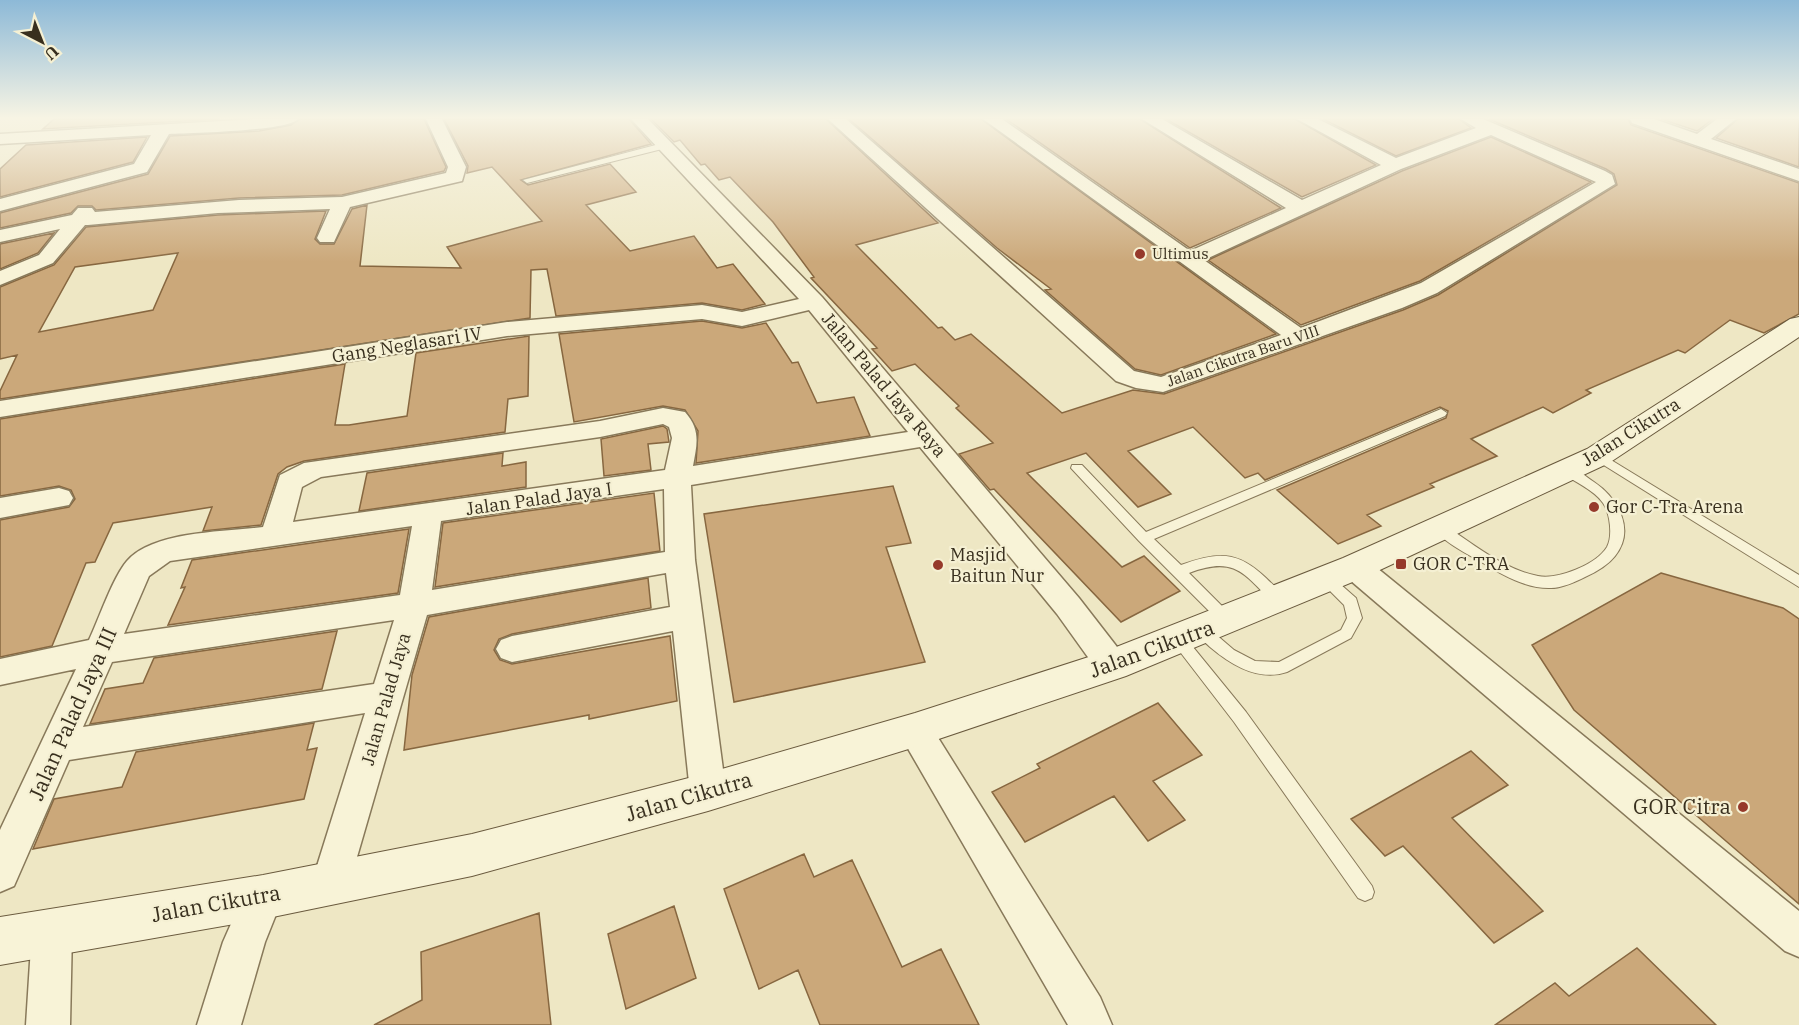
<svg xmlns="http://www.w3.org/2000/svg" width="1799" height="1025" viewBox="0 0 1799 1025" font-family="'IBM Plex Serif',serif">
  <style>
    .building { fill: #cba87a; stroke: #876740; stroke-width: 1.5; fill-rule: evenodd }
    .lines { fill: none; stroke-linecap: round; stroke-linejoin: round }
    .service-casing { stroke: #88795a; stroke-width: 2 }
    .minor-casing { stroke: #88795a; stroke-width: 3 }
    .secondary-casing { stroke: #6a5a3e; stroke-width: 2 }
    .service { fill: #f8f3d7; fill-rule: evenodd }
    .minor { fill: #f8f3d7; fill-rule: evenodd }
    .secondary { fill: #f8f3d7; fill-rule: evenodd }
    .poi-dot { fill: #963a2b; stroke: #f5f0d3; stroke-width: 2 }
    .labels { text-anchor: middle; stroke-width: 4.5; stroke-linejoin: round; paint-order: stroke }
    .far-poi-label { font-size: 15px; fill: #382f1e; stroke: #f5f0d3; text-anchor: start }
    .far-street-label { font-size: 15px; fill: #382f1e; stroke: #f5f0d3 }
    .street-label { font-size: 18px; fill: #382f1e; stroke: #f5f0d3 }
    .poi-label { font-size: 18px; fill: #382f1e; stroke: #f5f0d3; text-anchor: start }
    .near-street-label { font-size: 21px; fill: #382f1e; stroke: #f5f0d3 }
    .near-poi-label { font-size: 21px; fill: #382f1e; stroke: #f5f0d3; text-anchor: end }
  </style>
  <rect width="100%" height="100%" fill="#eee7c4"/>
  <path class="building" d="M54,119H220L43,129Z
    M300,119H424L446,167L444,171L342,195L239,198L96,210L92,206H78L71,213L0,228V213L148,174L170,136L259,131L291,125Z
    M444,119H629L651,144L521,180L528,185L610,164L636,192L586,205L630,251L694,236L717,268L733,264L765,304L742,310L702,303L556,316L547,269L531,270L530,318L0,399V391L17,355L0,359V287L54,265L86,227L218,215L326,211L315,239L320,244H334L352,209L367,205L360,266L461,268L447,247L542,221L492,167L467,173L468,166ZM178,253L153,310L39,332L75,267Z
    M651,119H826L938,223L856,245L938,328L942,327L955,340L971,334L1062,413L1133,390L1164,394L1403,310L1438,295L1617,185L1614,174L1606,169L1489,119H1628L1631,125L1799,183V314L1764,333L1730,320L1685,353L1678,350L1586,390L1591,393L1553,413L1543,407L1471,439L1497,456L1430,484L1434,487L1367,515L1381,526L1338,544L1277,490L1446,418L1448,411L1440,407L1265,480L1258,473L1245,478L1193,427L1128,451L1171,494L1138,507L1086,453L1027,473L1122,567L1144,556L1180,591L1121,622L994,489L990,490L959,454L993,443L956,408L959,406L915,364L892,371L872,349L877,348L811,278L814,277L773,222L730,177L719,180L705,164L701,165L680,140L674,142Z
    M849,119H981L1276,334L1161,375L1135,369L1045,290L1051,289L997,248Z
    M1006,119H1140L1281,208L1190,248Z
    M1166,119H1295L1376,165L1302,197Z
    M1323,119H1459L1471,128L1396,156Z
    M1661,119H1713L1697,131Z
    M1738,119H1799V167L1716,138Z
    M147,137L133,162L0,197V169L26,145Z
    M1491,137L1591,182L1420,281L1301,325L1208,260L1402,171Z
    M54,233L38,253L0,269V244Z
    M702,321L742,328L766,323L792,363L798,362L817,403L854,397L870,436L696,463L698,431L685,410L663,406L574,422L559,334Z
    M529,336L528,396L508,399L505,432L304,461L287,467L278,474L261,525L203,531L212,507L113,523L95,562L86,563L52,646L0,657V520L69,507L75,499L71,490L59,486L0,496V419L345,364L335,425H349L407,416L416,353Z
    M663,426L667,429L669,442L648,444L651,470L604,476L601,439Z
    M503,453L502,466L526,462V487L359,511L367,473Z
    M893,486L911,543L886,547L925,662L734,702L704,514Z
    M654,493L660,551L435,587L443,523Z
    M409,529L398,593L168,625L185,587L181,588L192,560Z
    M1661,573L1783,608L1799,619V904L1574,710L1532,645Z
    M648,578L651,608L512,634L499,639L494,650L500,660L512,664L670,636L677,701L589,719V715L404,750L412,675L429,617Z
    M337,631L322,689L90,724L105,689L143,683L154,658Z
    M1158,703L1202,755L1153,781L1185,820L1148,841L1114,796L1025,842L992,792L1040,768L1037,764Z
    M314,723L307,750L317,748L304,799L33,849L54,799L122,787L136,752Z
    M1471,751L1508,785L1452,818L1543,911L1494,943L1403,846L1385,856L1351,819Z
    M804,854L814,877L852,860L902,967L941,949L979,1025H820L798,970L759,989L724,889Z
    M674,906L696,978L626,1009L608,934Z
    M539,913L551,1025H374L422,1000L421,952Z
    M1637,948L1716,1025H1495L1555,983L1569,996Z"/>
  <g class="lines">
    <g class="service-casing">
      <path id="service" d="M667,142L670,143V147L527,183L523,180Z
        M1441,409L1447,413L1445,416L1154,539L1181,565C1217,552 1237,550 1266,578C1273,585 1281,591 1285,599L1283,603H1273C1243,572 1234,556 1189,573L1232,616L1234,620L1232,624L1227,626L1222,624L1139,541L1071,468L1072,465H1082L1146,532Z
        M1598,452L1799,575V587L1594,459L1592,456L1594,453Z
        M1567,466C1577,468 1586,477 1594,482C1618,498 1636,530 1615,556C1608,565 1596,572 1585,577C1575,582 1562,588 1551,588C1527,589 1502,575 1483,563C1469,555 1442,541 1434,529L1436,526H1446C1473,544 1505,570 1538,576C1557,580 1596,565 1607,547C1613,536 1610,513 1603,503C1594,490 1575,482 1562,473L1561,470Z
        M1326,575L1331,576L1356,598L1362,618L1351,638L1287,672C1258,682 1230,664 1210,647C1204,641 1197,637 1193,630L1196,626L1201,624L1206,626L1234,650L1255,661L1279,662L1341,630L1347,618L1344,605L1319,580L1321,576Z
        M1179,634L1184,636L1246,712L1372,886L1374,892L1372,898L1365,901L1358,898L1234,722L1174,644L1171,640L1174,636Z"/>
    </g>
    <g class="minor-casing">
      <path id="minor" d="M257,119H298C289,131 190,133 169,134L147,172L0,211V199L134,164L151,135L0,144V134Z
        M426,119H442L466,167L462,181L350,207L334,242H320L317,238L330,209L218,213L88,225H85L53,263L0,285V271L39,255L60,229L0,242V230L72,215L78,208H92L95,212L239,200L342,197L446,173L448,167Z
        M631,119H648L822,297L1079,598L1124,656L1128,665L1124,674L1112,678L1100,674L1057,614L920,447L691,485L695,560L726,792L721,804L708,808L695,804L690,792L673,631L512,662L501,658L496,649L501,640L512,636L670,607L666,573L427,615L346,895L332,901L318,895L312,882L365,713L69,760L14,886L0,892V830L76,669L0,685V659L89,640C99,619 113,577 127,561C153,531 225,532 263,527L280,475L304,463L600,421L663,408L685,412C701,430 697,444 693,466L908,432L809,310L742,326L702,319L507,336L0,417V401L507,322L702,305L742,312L799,299ZM663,424L669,427L672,438L665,470L293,522L302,487L321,477L600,437ZM664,489L665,552L432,590L441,521ZM412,526L400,595L124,634L149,576L170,561ZM394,620L374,684L83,727L112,662Z
        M828,119H846L1134,371L1161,377L1281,335L983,119H1002L1190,251L1286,208L1142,119H1162L1302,200L1381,165L1297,119H1318L1396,158L1476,128L1461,119H1483L1605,171L1612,175L1615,184L1437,293L1402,308L1163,392L1136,388L1116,381ZM1491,135L1596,182L1421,283L1301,328L1204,260L1401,169Z
        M1630,119H1654L1697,134L1717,119H1736L1711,139L1799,169V181L1632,123Z
        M59,488L69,491L73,498L69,505L0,518V498Z
        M1355,556L1366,559L1799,911V957L1785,951L1344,575L1340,567L1344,559Z
        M915,715L927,720L1100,997L1112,1025H1068L903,740L898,730L903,720Z
        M263,878L277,883L283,897L265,942L241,1025H197L223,942L249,883Z
        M52,911L66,917L72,931L70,1025H26L32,931L38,917Z"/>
    </g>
    <g class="secondary-casing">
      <path id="secondary" d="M1799,317V337L1609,463L1367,576L1126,676L915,747L708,811L472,876L263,919L0,965V917L263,875L472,834L708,773L915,713L1101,653L1343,558L1587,449L1790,319Z"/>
    </g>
    <use href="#service" class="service"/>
    <use href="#minor" class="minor"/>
    <use href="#secondary" class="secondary"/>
  </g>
  <linearGradient id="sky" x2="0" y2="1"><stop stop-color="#8db9d7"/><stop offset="0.45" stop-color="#f7f4e4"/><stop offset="1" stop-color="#f7f4e4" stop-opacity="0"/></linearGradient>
  <rect width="1799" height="262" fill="url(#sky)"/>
  <g class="poi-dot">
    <circle cx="1140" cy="254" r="6"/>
    <circle cx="1594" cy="507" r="6"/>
    <rect x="1395" y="558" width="12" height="12" rx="3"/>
    <circle cx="938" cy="565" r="6"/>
    <circle cx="1743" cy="807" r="6"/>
  </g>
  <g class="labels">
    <g class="far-poi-label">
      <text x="1152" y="259">Ultimus</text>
    </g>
    <g class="far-street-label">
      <text transform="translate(1243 356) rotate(-19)" y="5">Jalan Cikutra Baru VIII</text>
    </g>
    <g class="street-label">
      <text transform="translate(407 345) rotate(-9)" y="6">Gang Neglasari IV</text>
      <text transform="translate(884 385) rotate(50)" y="6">Jalan Palad Jaya Raya</text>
      <text transform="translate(1631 432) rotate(-32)" y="6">Jalan Cikutra</text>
      <text transform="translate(539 499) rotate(-8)" y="6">Jalan Palad Jaya I</text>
      <text transform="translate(386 699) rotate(-74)" y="6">Jalan Palad Jaya</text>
    </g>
    <g class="poi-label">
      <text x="1606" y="513">Gor C-Tra Arena</text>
      <text x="950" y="561">Masjid<tspan x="950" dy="21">Baitun Nur</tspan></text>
      <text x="1413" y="570">GOR C-TRA</text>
    </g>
    <g class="near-street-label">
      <text transform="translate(1152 649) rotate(-20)" y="7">Jalan Cikutra</text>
      <text transform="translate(73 714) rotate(-66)" y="7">Jalan Palad Jaya III</text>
      <text transform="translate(689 797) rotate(-16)" y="7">Jalan Cikutra</text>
      <text transform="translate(216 904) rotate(-10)" y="7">Jalan Cikutra</text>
    </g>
    <g class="near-poi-label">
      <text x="1731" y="814">GOR Citra</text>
    </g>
  </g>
  <g transform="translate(42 42) rotate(138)" stroke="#f5f0d3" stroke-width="4.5" paint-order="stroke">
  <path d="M0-4.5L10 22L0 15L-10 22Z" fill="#382f1e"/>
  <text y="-9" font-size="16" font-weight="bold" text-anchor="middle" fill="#382f1e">U</text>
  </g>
</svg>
